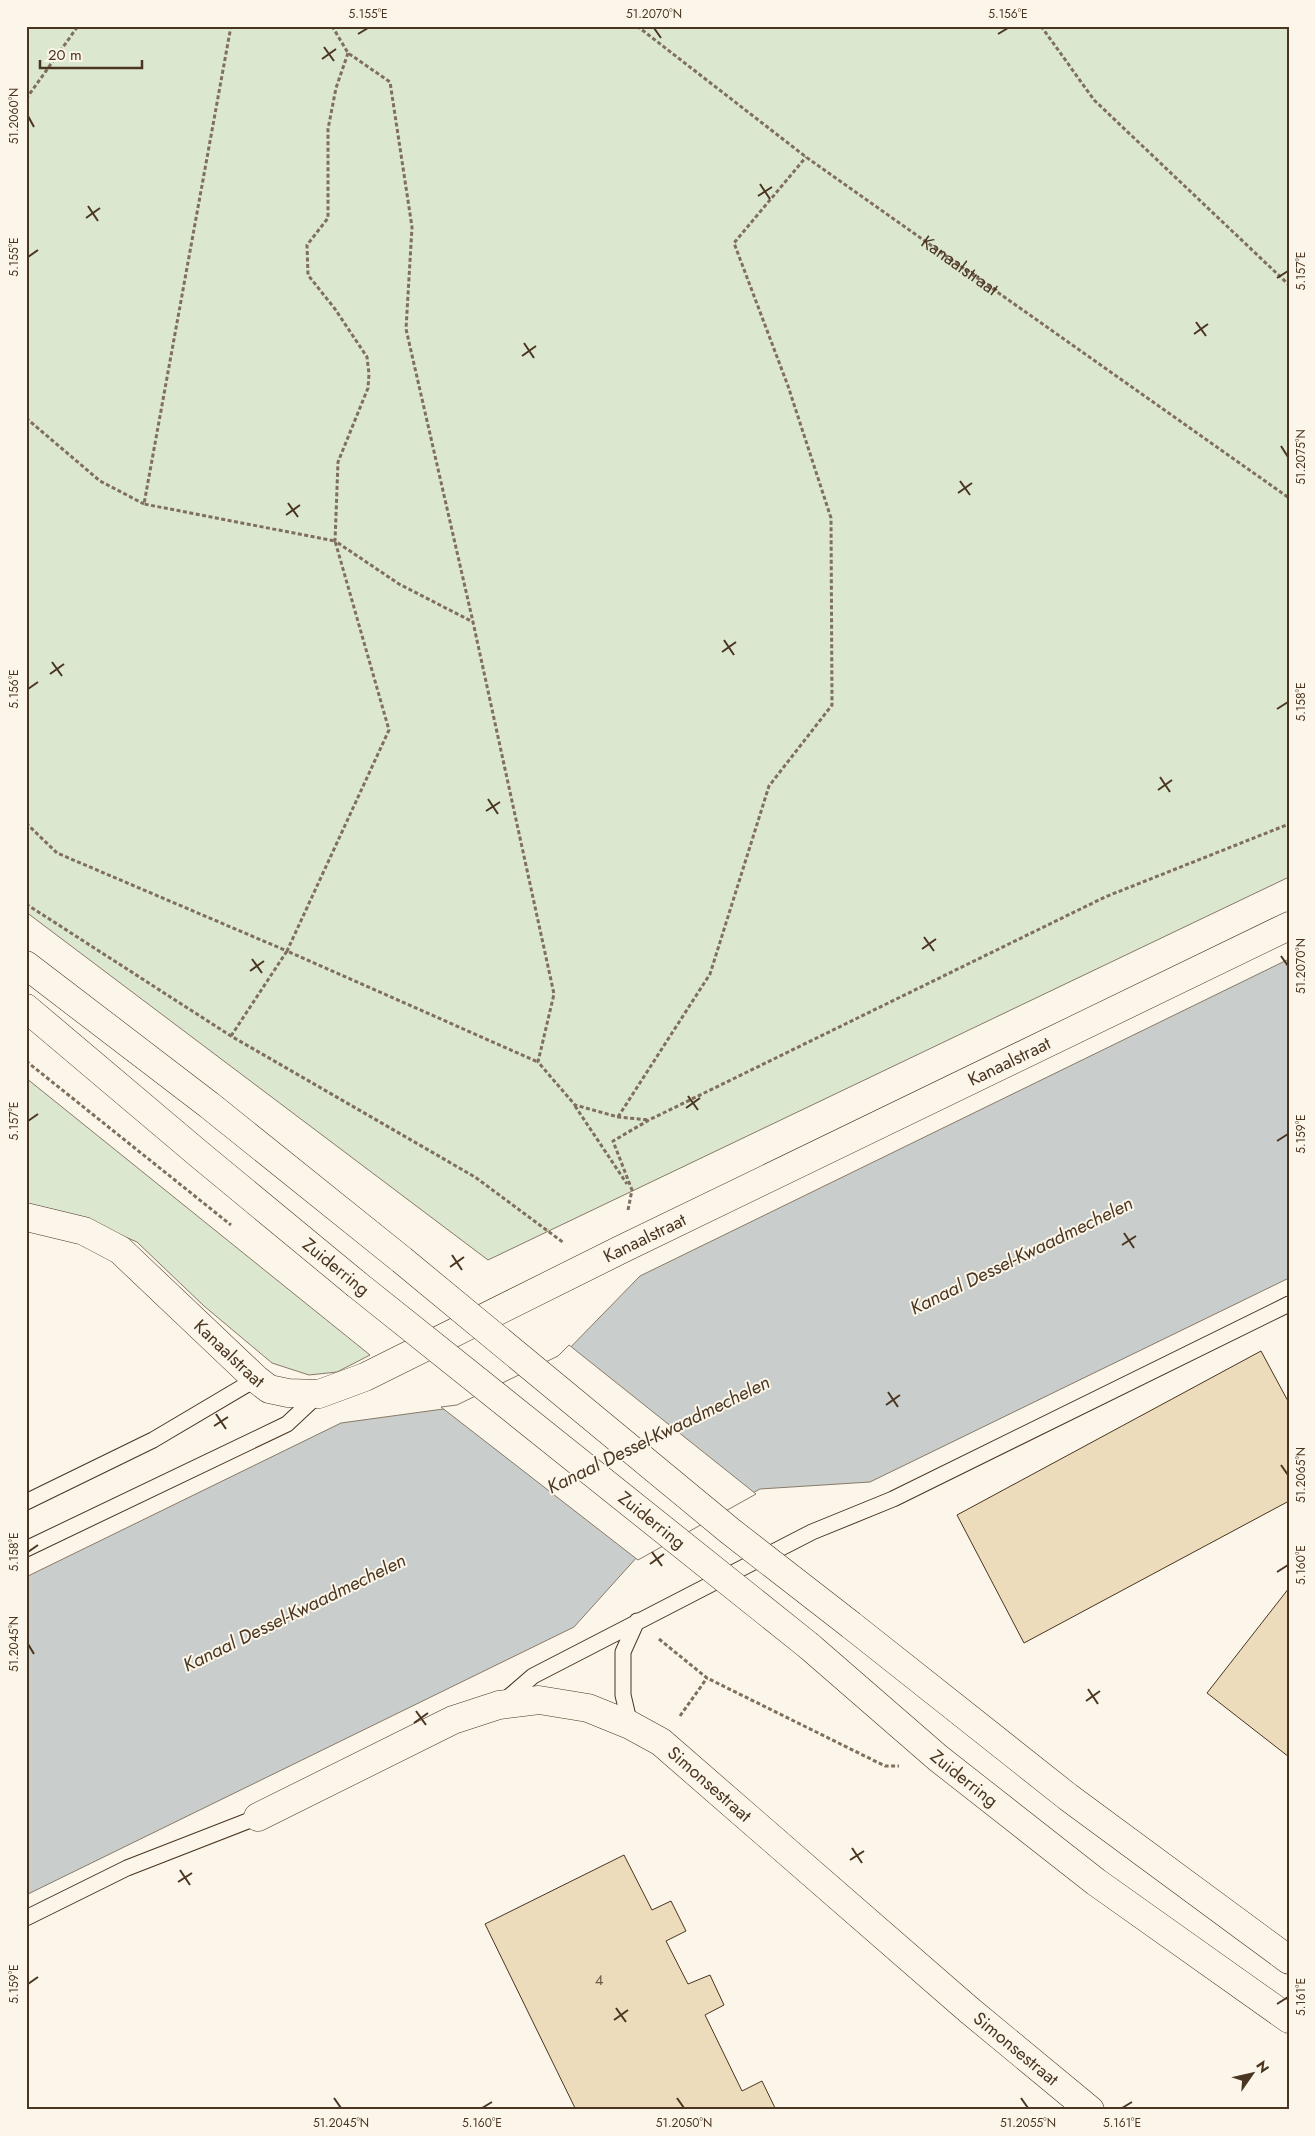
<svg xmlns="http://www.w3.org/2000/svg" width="1315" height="2136" viewBox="0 0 1315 2136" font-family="Jost,sans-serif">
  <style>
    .green { fill: #dce7d0; stroke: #887966 }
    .water { fill: #c9cecd; stroke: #887966 }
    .pier { fill: #fbf6e9; stroke: #887966 }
    .building { fill: #ecdcbc; stroke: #4a3520 }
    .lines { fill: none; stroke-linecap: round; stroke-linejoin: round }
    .lane-casing { stroke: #4a3520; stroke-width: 17 }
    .street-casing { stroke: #4a3520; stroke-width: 29 }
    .highway-casing { stroke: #4a3520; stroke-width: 29 }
    .path { stroke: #7f6f5c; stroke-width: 3; stroke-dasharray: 4 2.5; stroke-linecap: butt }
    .lane { stroke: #fbf6e9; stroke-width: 15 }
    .street { stroke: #fbf6e9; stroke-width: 28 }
    .highway { stroke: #fbf6e9; stroke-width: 28 }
    .highway-bridge-casing { stroke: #4a3520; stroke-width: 29; stroke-linecap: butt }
    .highway-bridge { stroke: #fbf6e9; stroke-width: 28 }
    .ticks { fill: none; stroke: #4a3520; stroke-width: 2 }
    .labels { text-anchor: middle; stroke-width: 4; stroke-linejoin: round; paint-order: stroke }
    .number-label { font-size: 15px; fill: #725f47 }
    .street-label { font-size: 18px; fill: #4a3520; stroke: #fbf6e9 }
    .water-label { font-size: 19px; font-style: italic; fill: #4a3520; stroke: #fbf6e9 }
    .neatline { fill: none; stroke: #4a3520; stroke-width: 2 }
    .ticks-label { font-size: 12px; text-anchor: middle; fill: #4a3520 }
  </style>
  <rect width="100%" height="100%" fill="#fbf6e9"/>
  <path class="green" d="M26,26H1289V877L488,1260L26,912Z
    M26,1078L370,1355L337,1372L309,1375L272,1363L204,1306L137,1242L77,1216L26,1204Z"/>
  <path class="water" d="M1289,959V1278L870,1482L760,1489L638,1556L574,1627L26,1895V1577L341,1423L458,1407L560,1358L640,1276Z"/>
  <path class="pier" d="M569,1345L756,1494L638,1560L441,1407L457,1405L558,1356Z"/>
  <path class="building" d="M1261,1351L1289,1403V1501L1024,1643L957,1515Z
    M1289,1588V1757L1207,1693Z
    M624,1855L652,1910L671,1901L686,1931L666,1941L688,1984L710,1975L724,2005L705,2015L742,2091L762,2081L776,2110H576L485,1924Z"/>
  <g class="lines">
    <g class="lane-casing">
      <path id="lane" d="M26,1502L153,1440L256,1379
        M26,1549L287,1424L318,1395
        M504,1701L533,1676L812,1532L893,1499L1289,1304
        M630,1725L623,1695V1652L637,1621
        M26,1918L127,1868L258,1817"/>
    </g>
    <g class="street-casing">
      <g id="street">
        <path id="s2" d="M26,1217L84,1231L120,1250L256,1379L269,1389L288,1393L319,1394L365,1377L622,1249L1289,926"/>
        <path id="s3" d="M258,1817L453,1720L499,1705L539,1700L588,1708L630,1725L661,1742L969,2010L1090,2110"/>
      </g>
    </g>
    <g class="highway-casing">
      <g id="highway">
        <path d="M26,965L209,1105L402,1260"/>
        <path d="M26,1008L200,1155L355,1283"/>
        <path d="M851,1625L1068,1797L1289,1960"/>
        <path id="s4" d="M809,1646L938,1758L1096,1882L1289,2019"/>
      </g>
    </g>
    <g class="path">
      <path d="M332,26L348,53L390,82L412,227L406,329L473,622L554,994L538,1062L575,1105L618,1117L649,1120"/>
      <path id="s1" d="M637,26L806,157L1289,498"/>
      <path d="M1041,26L1094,100L1289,285"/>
      <path d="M348,53L336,88L328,129V218L307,245L308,275L335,309L367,357L369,374L368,388L338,462L335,541L399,584L473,622"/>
      <path d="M26,99L78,26"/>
      <path d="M26,418L100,481L144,504"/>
      <path d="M26,823L57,853L287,951L389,730L335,541L144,504L231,26"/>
      <path d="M26,904L231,1036L475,1177L564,1243"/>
      <path d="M231,1036L287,951L538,1062"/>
      <path d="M26,1061L231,1225"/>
      <path d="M575,1106L627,1184"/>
      <path d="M618,1117L710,974L769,786L832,705L831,518L788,386L734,243L806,157"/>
      <path d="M628,1210L632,1190L613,1141L649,1120L1105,897L1289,824"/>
      <path d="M659,1639L707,1678L885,1766H899"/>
      <path d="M680,1716L707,1678"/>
    </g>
    <use href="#lane" class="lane"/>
    <use href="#street" class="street"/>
    <use href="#highway" class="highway"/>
    <g class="highway-bridge-casing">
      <g id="highway-bridge">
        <path d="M402,1260L730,1531L851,1625"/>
        <path id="s5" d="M355,1283L809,1646"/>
      </g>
    </g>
    <use href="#highway-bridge" class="highway-bridge"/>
  </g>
  <path class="ticks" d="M654,28L661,38M358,34L368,28M998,34L1008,28M324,47L334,61M322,59L336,49M28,116L34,127M760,184L770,199M758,196L772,187M88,206L98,221M86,218L100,208M28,257L38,250M1277,278L1288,271M1196,322L1206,336M1194,334L1208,324M524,343L534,358M522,356L536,346M1281,446L1288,457M960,481L970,495M958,493L972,483M288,503L298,517M286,515L300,505M724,640L734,655M722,652L736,642M52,662L62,676M50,674L64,664M28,689L38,682M1277,709L1288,702M1160,777L1170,792M1158,790L1172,780M488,799L498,814M486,811L500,802M924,937L934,951M922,949L936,939M1281,956L1288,966M252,959L262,973M250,971L264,961M688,1096L698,1110M686,1108L700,1098M28,1121L38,1114M1277,1141L1288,1134M1124,1233L1134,1248M1122,1245L1136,1236M452,1255L462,1270M450,1267L464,1257M888,1392L898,1407M886,1405L900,1395M216,1414L226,1429M214,1426L228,1417M1281,1465L1288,1475M28,1552L38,1545M652,1552L662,1566M650,1564L664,1554M1277,1572L1288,1565M28,1644L34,1654M1088,1689L1098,1704M1086,1701L1100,1691M416,1711L426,1725M414,1723L428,1713M852,1848L862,1863M850,1860L864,1851M180,1870L190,1885M178,1882L192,1873M28,1984L38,1977M1277,2004L1288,1997M616,2008L626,2022M614,2020L628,2010M334,2098L341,2108M677,2098L684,2108M1021,2098L1028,2108M482,2108L492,2102M1122,2108L1132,2102"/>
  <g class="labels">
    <g class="number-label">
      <text x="599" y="1985">4</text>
    </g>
    <g class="street-label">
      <text dy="6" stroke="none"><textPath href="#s1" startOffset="402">Kanaalstraat</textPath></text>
      <text dy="6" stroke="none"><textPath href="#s2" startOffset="1121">Kanaalstraat</textPath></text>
      <text dy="6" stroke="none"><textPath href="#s2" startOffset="716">Kanaalstraat</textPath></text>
      <text transform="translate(336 1267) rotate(39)" y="6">Zuiderring</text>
      <text dy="6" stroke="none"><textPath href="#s2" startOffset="251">Kanaalstraat</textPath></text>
      <text dy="6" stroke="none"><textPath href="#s5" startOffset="380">Zuiderring</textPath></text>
      <text dy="6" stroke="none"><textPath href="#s4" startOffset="204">Zuiderring</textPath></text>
      <text dy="6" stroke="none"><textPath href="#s3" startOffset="501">Simonsestraat</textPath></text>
      <text dy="6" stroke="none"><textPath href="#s3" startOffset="906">Simonsestraat</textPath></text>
    </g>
    <g class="water-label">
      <text transform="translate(1021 1255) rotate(-26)" y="7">Kanaal Dessel-Kwaadmechelen</text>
      <text transform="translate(658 1434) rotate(-26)" y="7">Kanaal Dessel-Kwaadmechelen</text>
      <text transform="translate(294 1612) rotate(-26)" y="7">Kanaal Dessel-Kwaadmechelen</text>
    </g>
  </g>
  <rect width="1315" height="2136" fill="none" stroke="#fbf6e9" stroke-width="55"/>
  <g transform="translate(1252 2074) rotate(56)" stroke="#fbf6e9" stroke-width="4" paint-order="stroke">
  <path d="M0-4L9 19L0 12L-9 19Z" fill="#4a3520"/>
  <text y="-8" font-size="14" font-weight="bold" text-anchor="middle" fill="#4a3520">N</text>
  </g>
  <path d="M40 60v8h102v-8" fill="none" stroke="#4a3520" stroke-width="2.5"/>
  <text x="48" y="60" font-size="15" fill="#4a3520" stroke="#fbf6e9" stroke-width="4" paint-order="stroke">20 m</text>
  <rect x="28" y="28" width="1260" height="2080" class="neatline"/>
  <g class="ticks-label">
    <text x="368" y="18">5.155°E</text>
    <text x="654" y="18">51.2070°N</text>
    <text x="1008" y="18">5.156°E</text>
    <text transform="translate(14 116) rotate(-90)" y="4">51.2060°N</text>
    <text transform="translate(14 257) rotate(-90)" y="4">5.155°E</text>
    <text transform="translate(1301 271) rotate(-90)" y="4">5.157°E</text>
    <text transform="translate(1301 457) rotate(-90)" y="4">51.2075°N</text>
    <text transform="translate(14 689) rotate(-90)" y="4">5.156°E</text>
    <text transform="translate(1301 702) rotate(-90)" y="4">5.158°E</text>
    <text transform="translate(1301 966) rotate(-90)" y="4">51.2070°N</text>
    <text transform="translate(14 1121) rotate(-90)" y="4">5.157°E</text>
    <text transform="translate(1301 1134) rotate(-90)" y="4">5.159°E</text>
    <text transform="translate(1301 1475) rotate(-90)" y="4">51.2065°N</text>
    <text transform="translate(14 1552) rotate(-90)" y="4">5.158°E</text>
    <text transform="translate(1301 1565) rotate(-90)" y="4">5.160°E</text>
    <text transform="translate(14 1644) rotate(-90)" y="4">51.2045°N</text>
    <text transform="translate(14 1984) rotate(-90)" y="4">5.159°E</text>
    <text transform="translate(1301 1997) rotate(-90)" y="4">5.161°E</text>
    <text x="341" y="2127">51.2045°N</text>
    <text x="482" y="2127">5.160°E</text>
    <text x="684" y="2127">51.2050°N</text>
    <text x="1028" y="2127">51.2055°N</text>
    <text x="1122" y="2127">5.161°E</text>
  </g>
</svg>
